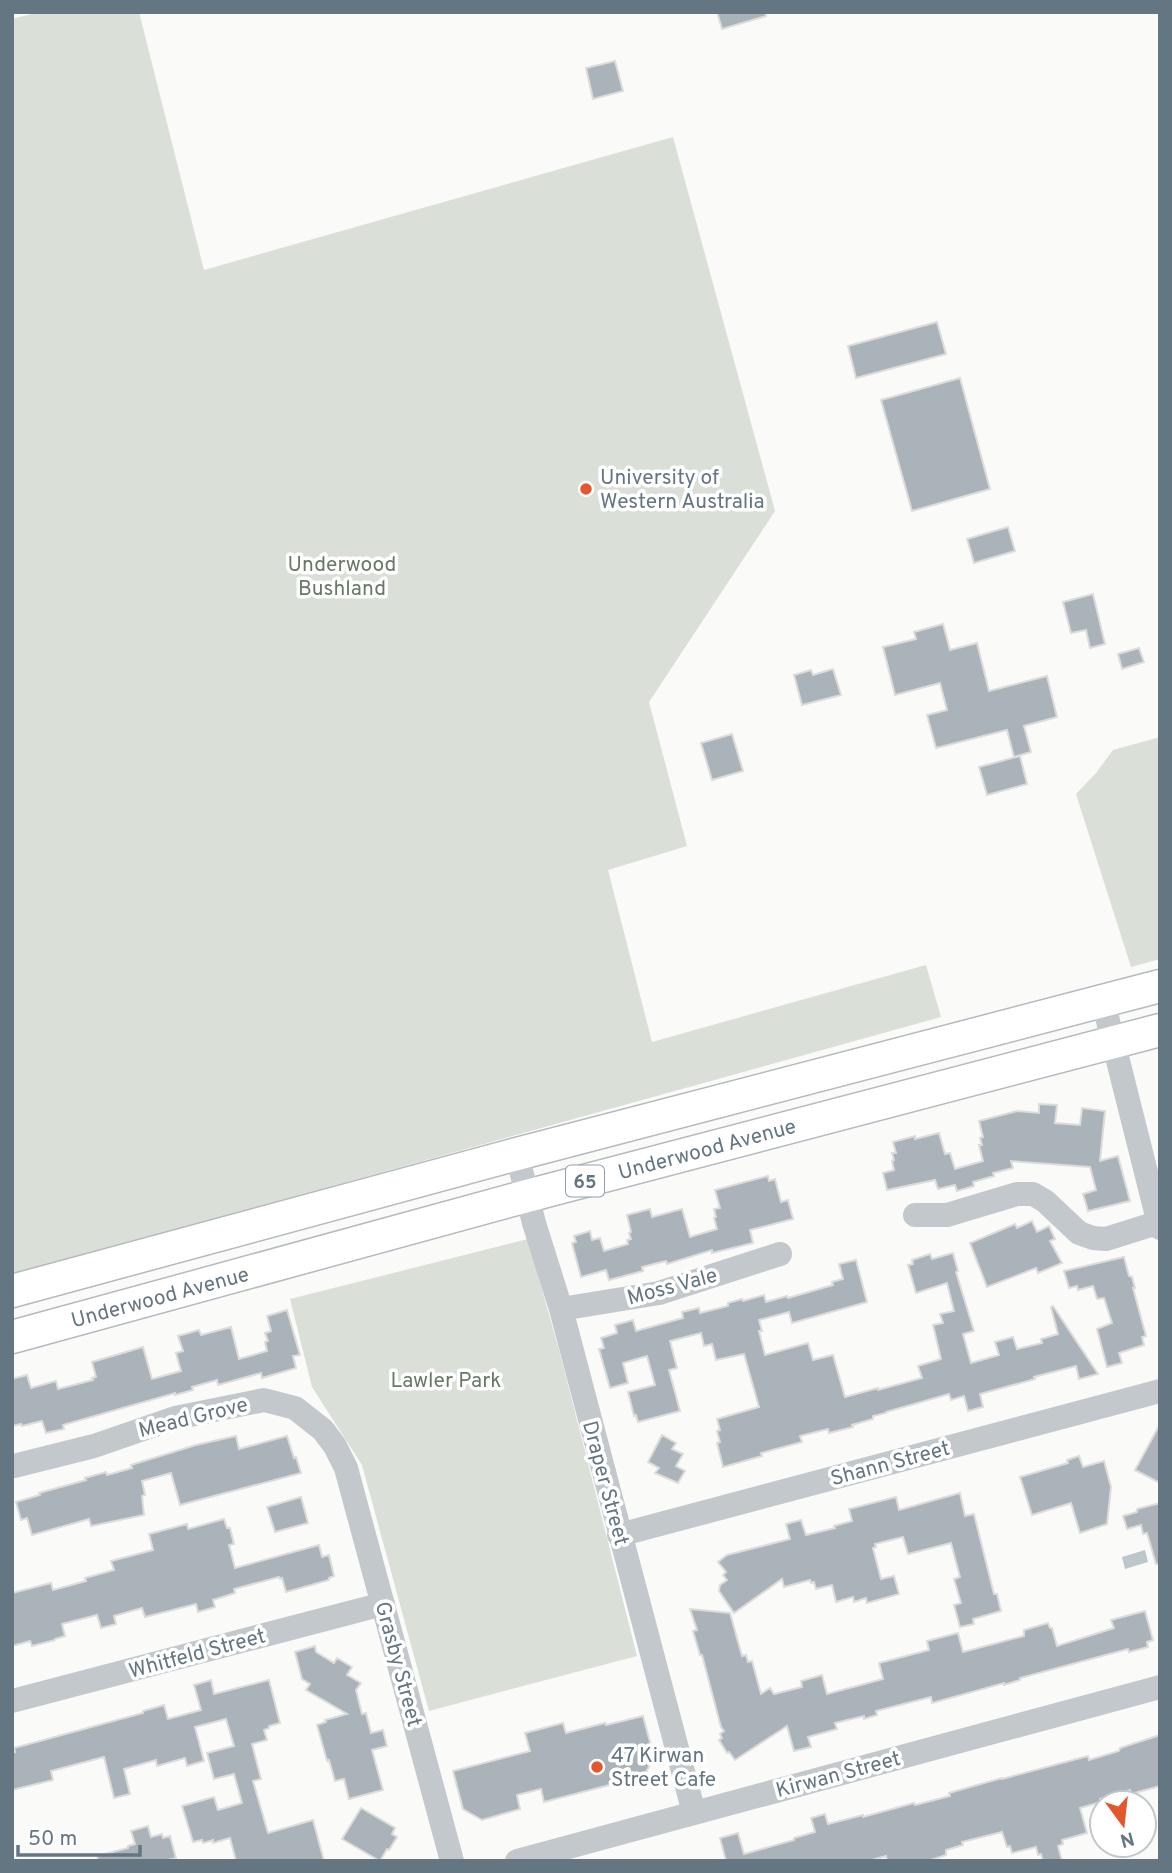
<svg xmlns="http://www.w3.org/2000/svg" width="1172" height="1873" viewBox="0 0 1172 1873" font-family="Overpass,sans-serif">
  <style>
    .green { fill: #dadfd7 }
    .water { fill: #bbc7cb }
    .building { fill: #aab3b9; stroke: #dcdcda; stroke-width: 2 }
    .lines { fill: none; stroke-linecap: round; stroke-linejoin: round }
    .major-casing { stroke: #b5babe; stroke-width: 35 }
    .minor { stroke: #c3c8cc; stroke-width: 24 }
    .major { stroke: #fff; stroke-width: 32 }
    .poi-dot { fill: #e4572e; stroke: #fff; stroke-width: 2.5 }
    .labels { text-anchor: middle; stroke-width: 7; stroke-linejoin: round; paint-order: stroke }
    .shield { fill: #fff; stroke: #939fa8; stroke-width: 2 }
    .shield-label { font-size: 19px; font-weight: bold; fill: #657683 }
    .poi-label { font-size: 21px; fill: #657683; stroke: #fff; text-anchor: start }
    .park-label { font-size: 21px; fill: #687a64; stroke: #fff }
    .street-label { font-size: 21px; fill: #657683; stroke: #fff }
  </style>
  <rect width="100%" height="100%" fill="#fafaf8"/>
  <path class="green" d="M39,12H139L204,270L673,137L775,511L649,702L687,846L608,870L652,1042L926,965L941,1017L12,1275V19Z
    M1160,737V959L1131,967L1076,794L1096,773L1113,750Z
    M528,1239L562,1361L637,1656L429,1711L362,1465L312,1387L290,1299Z"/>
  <path class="water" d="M1145,1550L1148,1562L1125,1569L1122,1557Z"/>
  <path class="building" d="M717,12H765L766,16L722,29Z
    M615,61L623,91L593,99L586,68Z
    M937,322L946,354L856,378L848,346Z
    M960,378L990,489L912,511L881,400Z
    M1008,527L1015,551L974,563L967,539Z
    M1093,594L1105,644L1090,648L1086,630L1071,633L1063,602Z
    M943,624L950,650L977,643L989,691L1047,676L1057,717L1024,726L1031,752L1014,757L1007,730L936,748L927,715L947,710L940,683L895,695L883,647L916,639L914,632Z
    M1139,648L1144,662L1122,669L1118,654Z
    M833,669L841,695L802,705L794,675L811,670L813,675Z
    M732,734L743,771L712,780L701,743Z
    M1020,756L1027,784L987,795L979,767Z
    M1039,1104L1057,1105L1055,1123L1080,1125L1082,1108L1105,1111L1100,1161L1118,1156L1130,1201L1088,1211L1083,1194L1096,1190L1090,1167L1011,1161L1013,1168L993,1173L994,1176L973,1182L974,1186L957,1191L955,1185L938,1189L935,1180L887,1190L883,1173L894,1170L892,1161L894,1160L892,1153H896L893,1142L915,1136V1139L939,1133L945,1154L950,1153L955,1169L983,1161L979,1145H982L980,1138L983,1137L979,1121L1017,1111L1039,1113Z
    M768,1176L769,1181L775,1179L781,1202L788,1200L793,1219L750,1230L753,1243L712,1253V1250L667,1264L666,1261L642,1267L643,1271L609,1280L606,1270L581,1277L572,1243L576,1242L574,1236L590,1231L592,1240L600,1238L604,1251L628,1244L627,1240L631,1239L629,1233L631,1232L627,1215L650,1209L652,1217L682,1209L690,1237L717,1229L714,1218L716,1217L714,1209L720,1208L715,1190Z
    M1032,1221L1037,1232L1049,1226L1055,1239L1050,1241L1062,1263L1038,1273L1036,1268L987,1287L970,1243L1015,1224L1017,1228Z
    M953,1253L958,1271L956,1272L974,1331L963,1334L971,1363L999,1355L995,1342L1013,1337L1017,1349L1042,1343L1041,1339L1058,1334L1051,1307L1053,1306L1098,1374L1079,1379L1076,1366L1034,1377L1035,1379L980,1394L983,1407L968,1411L964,1396L951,1400L949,1394L886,1412V1413L873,1416V1419L852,1425L853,1427L829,1433L828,1429L800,1436L802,1442L761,1453L762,1456L723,1467L717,1443L720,1442L717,1431L720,1430L717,1419L759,1407L744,1354L716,1360L712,1344L704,1346L701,1333L670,1341L677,1368L669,1370L680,1411L638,1422L636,1415L634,1416L628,1392L655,1385L647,1356L623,1363L628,1383L610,1388L599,1349L604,1348L601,1338L617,1333L615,1325L633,1320L636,1331L683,1318L682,1312L699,1308L700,1313L728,1306V1303L742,1299L743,1301L764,1295L766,1302L787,1296L788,1298L833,1285L832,1282L843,1279L839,1264L856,1260L867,1302L792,1323L789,1312L759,1320L762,1331H759L765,1355L808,1343L813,1360L833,1355L845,1397L878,1388V1390L922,1378L918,1366L941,1359L933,1325L943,1323L940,1314L954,1311L947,1283L916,1293L908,1265L913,1264L912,1260L930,1254L932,1259Z
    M1124,1257L1129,1276L1132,1277L1135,1288H1133L1146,1336L1142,1337L1144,1345L1119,1353L1122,1363L1107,1367L1097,1329L1112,1323L1104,1298L1097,1299L1093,1286L1078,1290L1077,1286L1069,1288L1064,1271Z
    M287,1310L300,1355L293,1356L296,1368L262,1378L261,1373L218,1385L217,1380L192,1387L193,1390L175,1395V1393L63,1425L64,1429L46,1433L42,1421L22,1426L21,1424L12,1426V1379L27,1375L31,1388L56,1381L58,1389L93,1380L92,1378L96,1377L92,1362L143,1347L152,1379L181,1371L176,1353L183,1351L178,1336L199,1330L201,1335L231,1327L239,1359L267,1351L265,1342L268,1341L265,1333L271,1331L267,1316Z
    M1160,1424V1483L1135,1470Z
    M662,1435L676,1443L672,1449L683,1454L676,1466L685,1471L678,1483L655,1473L659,1468L648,1462Z
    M236,1436L239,1449L287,1436L294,1458L296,1457L301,1473L180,1505L171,1473L142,1481L145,1495L142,1496L144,1515L91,1526L89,1519L32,1535L27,1518L21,1520L16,1502L40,1495L39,1493L86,1480L85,1478L106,1472L107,1475L132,1468L131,1465L196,1445Z
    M1079,1456L1083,1467L1104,1461L1111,1487L1107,1524L1080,1533L1071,1503L1032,1515L1020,1477L1068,1463L1067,1460Z
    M960,1493L965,1516L974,1514L994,1594H997L1001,1611L973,1619L974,1624L960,1627L954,1605L961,1603L954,1579L960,1577L951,1543L908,1554L903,1537L875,1544L876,1547L873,1548L881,1579L894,1576L899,1594L867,1603L866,1598L854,1602L853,1597L836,1602L832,1585L816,1589L814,1582L811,1583L810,1580L784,1587L782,1579L734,1613L719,1591L720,1585L727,1580L723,1575L726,1572L718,1562L727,1555L790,1539L786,1524L801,1520L806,1535L835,1528L834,1526L852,1521L849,1509L896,1497L899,1510Z
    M301,1497L308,1523L275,1532L267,1507Z
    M1160,1503V1564H1156L1147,1533L1143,1534L1141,1525L1127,1529L1123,1516L1137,1512V1509Z
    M224,1519L227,1528H230L234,1544L229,1545L235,1568L319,1545L322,1557L329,1555L334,1576L329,1578V1580L286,1592L282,1578L280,1579L279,1577L234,1589L235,1593L213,1600L215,1607L198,1612L196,1604L145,1617L142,1608L114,1616L116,1624L101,1628L97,1615L62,1624L65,1636L55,1639V1640L32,1646L30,1641L12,1646V1593L51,1583L53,1590L86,1581L85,1578L114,1570L111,1561L153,1550L149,1534L187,1524L188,1529Z
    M690,1609L730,1613L742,1656L746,1655L748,1662L752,1661L761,1694L770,1688L774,1694L802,1687L801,1681L822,1675L827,1694L883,1679L879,1663L929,1650L927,1641L958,1633L963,1652L1024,1636V1630L1048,1623L1050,1628H1052L1057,1646L1114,1628L1111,1620L1145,1611L1153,1640L1147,1642L1148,1647L1129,1652L1128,1649L1020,1678V1680L1004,1685V1683L932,1703L931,1697L876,1711L877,1715L864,1719V1716L835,1723L837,1729L808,1737L811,1747L794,1751L787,1726L735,1760L729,1752L727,1753L719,1740L722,1738L720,1734L724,1731L721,1727L702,1655H700L693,1631L697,1630Z
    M315,1646L316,1652L334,1663L337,1658L352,1667L347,1675L361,1683L356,1690L362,1714L366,1713L371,1733L383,1730L387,1746L372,1750L383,1790L349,1799L344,1779L335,1781L329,1760L327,1761L317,1725L326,1722L325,1720L347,1714L306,1690L310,1684L302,1679L295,1652Z
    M211,1680L214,1694L269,1680L280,1723L269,1726V1728L264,1730L267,1740L252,1744L261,1779L253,1781L268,1833L313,1820L324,1861H236L230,1838L213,1843V1840L203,1843L202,1840L193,1842L182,1806L214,1797L218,1810L242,1803L234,1774L214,1779L207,1753L234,1746L226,1719L195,1727L204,1761L187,1766L185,1758L157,1766L156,1760L124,1769L130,1794L114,1798L104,1757L51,1771L53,1780L12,1790V1753L15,1752L14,1748L143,1713V1711L164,1705L168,1719L201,1710L194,1685Z
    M643,1716L654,1757L644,1776L544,1802L541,1789L517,1795L520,1809L482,1820L463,1809L453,1771L530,1751L525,1733L563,1723L566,1733L605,1723L606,1725Z
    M1160,1735V1786L1131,1794L1130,1790L1100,1799L1101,1802L1080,1808L1087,1833L1062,1840L1063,1844L1058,1846L1062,1861H1043L1041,1854L1038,1855L1036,1847L1012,1853L1010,1846L1007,1847L1002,1832L962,1842L963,1845L946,1850V1855L928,1861H887L886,1856L868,1861H726L720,1838L738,1833L744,1854L794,1840V1838L815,1832L811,1818L825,1814L828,1824L863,1815V1817L914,1803L915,1805L950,1796L949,1793L1002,1778V1779L1088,1756L1089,1760L1119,1751L1120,1748Z
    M361,1808L395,1828L392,1834L397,1837L389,1850L387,1849L380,1861L342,1839Z
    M148,1826L151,1837L162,1834L163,1838L170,1836L176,1858L164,1861H98L97,1856L128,1848V1846L135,1844L131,1831Z"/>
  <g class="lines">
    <g class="major-casing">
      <path id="major" d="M12,1291L517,1154L1160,986
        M12,1337L527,1196L1160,1030"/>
    </g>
    <path class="minor" d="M1103,1001L1160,1228
      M517,1154L534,1223L561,1309L694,1813
      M915,1215H947L1017,1194H1033L1045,1201L1079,1233L1093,1238L1106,1239L1160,1222
      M561,1309L659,1293L780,1254
      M14,1466L94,1446L175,1418L264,1400L295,1408L323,1430L335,1446L346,1468L452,1861
      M619,1535L1160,1391
      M12,1701L383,1604
      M517,1861L1160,1687"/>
    <use href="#major" class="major"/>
  </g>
  <g class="poi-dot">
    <circle cx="586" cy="489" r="7"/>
    <circle cx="597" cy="1767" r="7"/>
  </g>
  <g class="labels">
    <rect class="shield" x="566" y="1165.5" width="38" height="31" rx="5"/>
    <g class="shield-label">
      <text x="585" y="1188">65</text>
    </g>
    <g class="poi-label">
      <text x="600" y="484">University of<tspan x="600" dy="24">Western Australia</tspan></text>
      <text x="611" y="1762">47 Kirwan<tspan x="611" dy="24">Street Cafe</tspan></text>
    </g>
    <g class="park-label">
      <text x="342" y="571">Underwood<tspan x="342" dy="24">Bushland</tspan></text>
      <text x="446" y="1387">Lawler Park</text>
    </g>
    <g class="street-label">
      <text transform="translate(707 1149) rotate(-15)" y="7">Underwood Avenue</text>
      <text transform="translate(672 1286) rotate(-15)" y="7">Moss Vale</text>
      <text transform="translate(160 1297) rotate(-15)" y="7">Underwood Avenue</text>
      <text transform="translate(193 1417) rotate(-14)" y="7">Mead Grove</text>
      <text transform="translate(890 1463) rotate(-15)" y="7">Shann Street</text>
      <text transform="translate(606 1483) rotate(75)" y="7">Draper Street</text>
      <text transform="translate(197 1653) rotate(-15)" y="7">Whitfeld Street</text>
      <text transform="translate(399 1664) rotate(75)" y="7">Grasby Street</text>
      <text transform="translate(838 1774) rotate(-15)" y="7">Kirwan Street</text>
    </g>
  </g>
  <rect width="1172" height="1873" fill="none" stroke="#657683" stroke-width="28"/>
  <g transform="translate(1123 1824) rotate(165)"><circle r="33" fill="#ffffff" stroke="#c1c8cd" stroke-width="2"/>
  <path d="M0-5L12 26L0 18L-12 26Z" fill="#e4572e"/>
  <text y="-10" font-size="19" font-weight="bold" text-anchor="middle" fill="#657683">N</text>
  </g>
  <path d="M18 1845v10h122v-10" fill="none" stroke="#657683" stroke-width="3.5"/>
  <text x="28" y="1845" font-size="21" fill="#657683" stroke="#ffffff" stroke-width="5" paint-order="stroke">50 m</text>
</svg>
